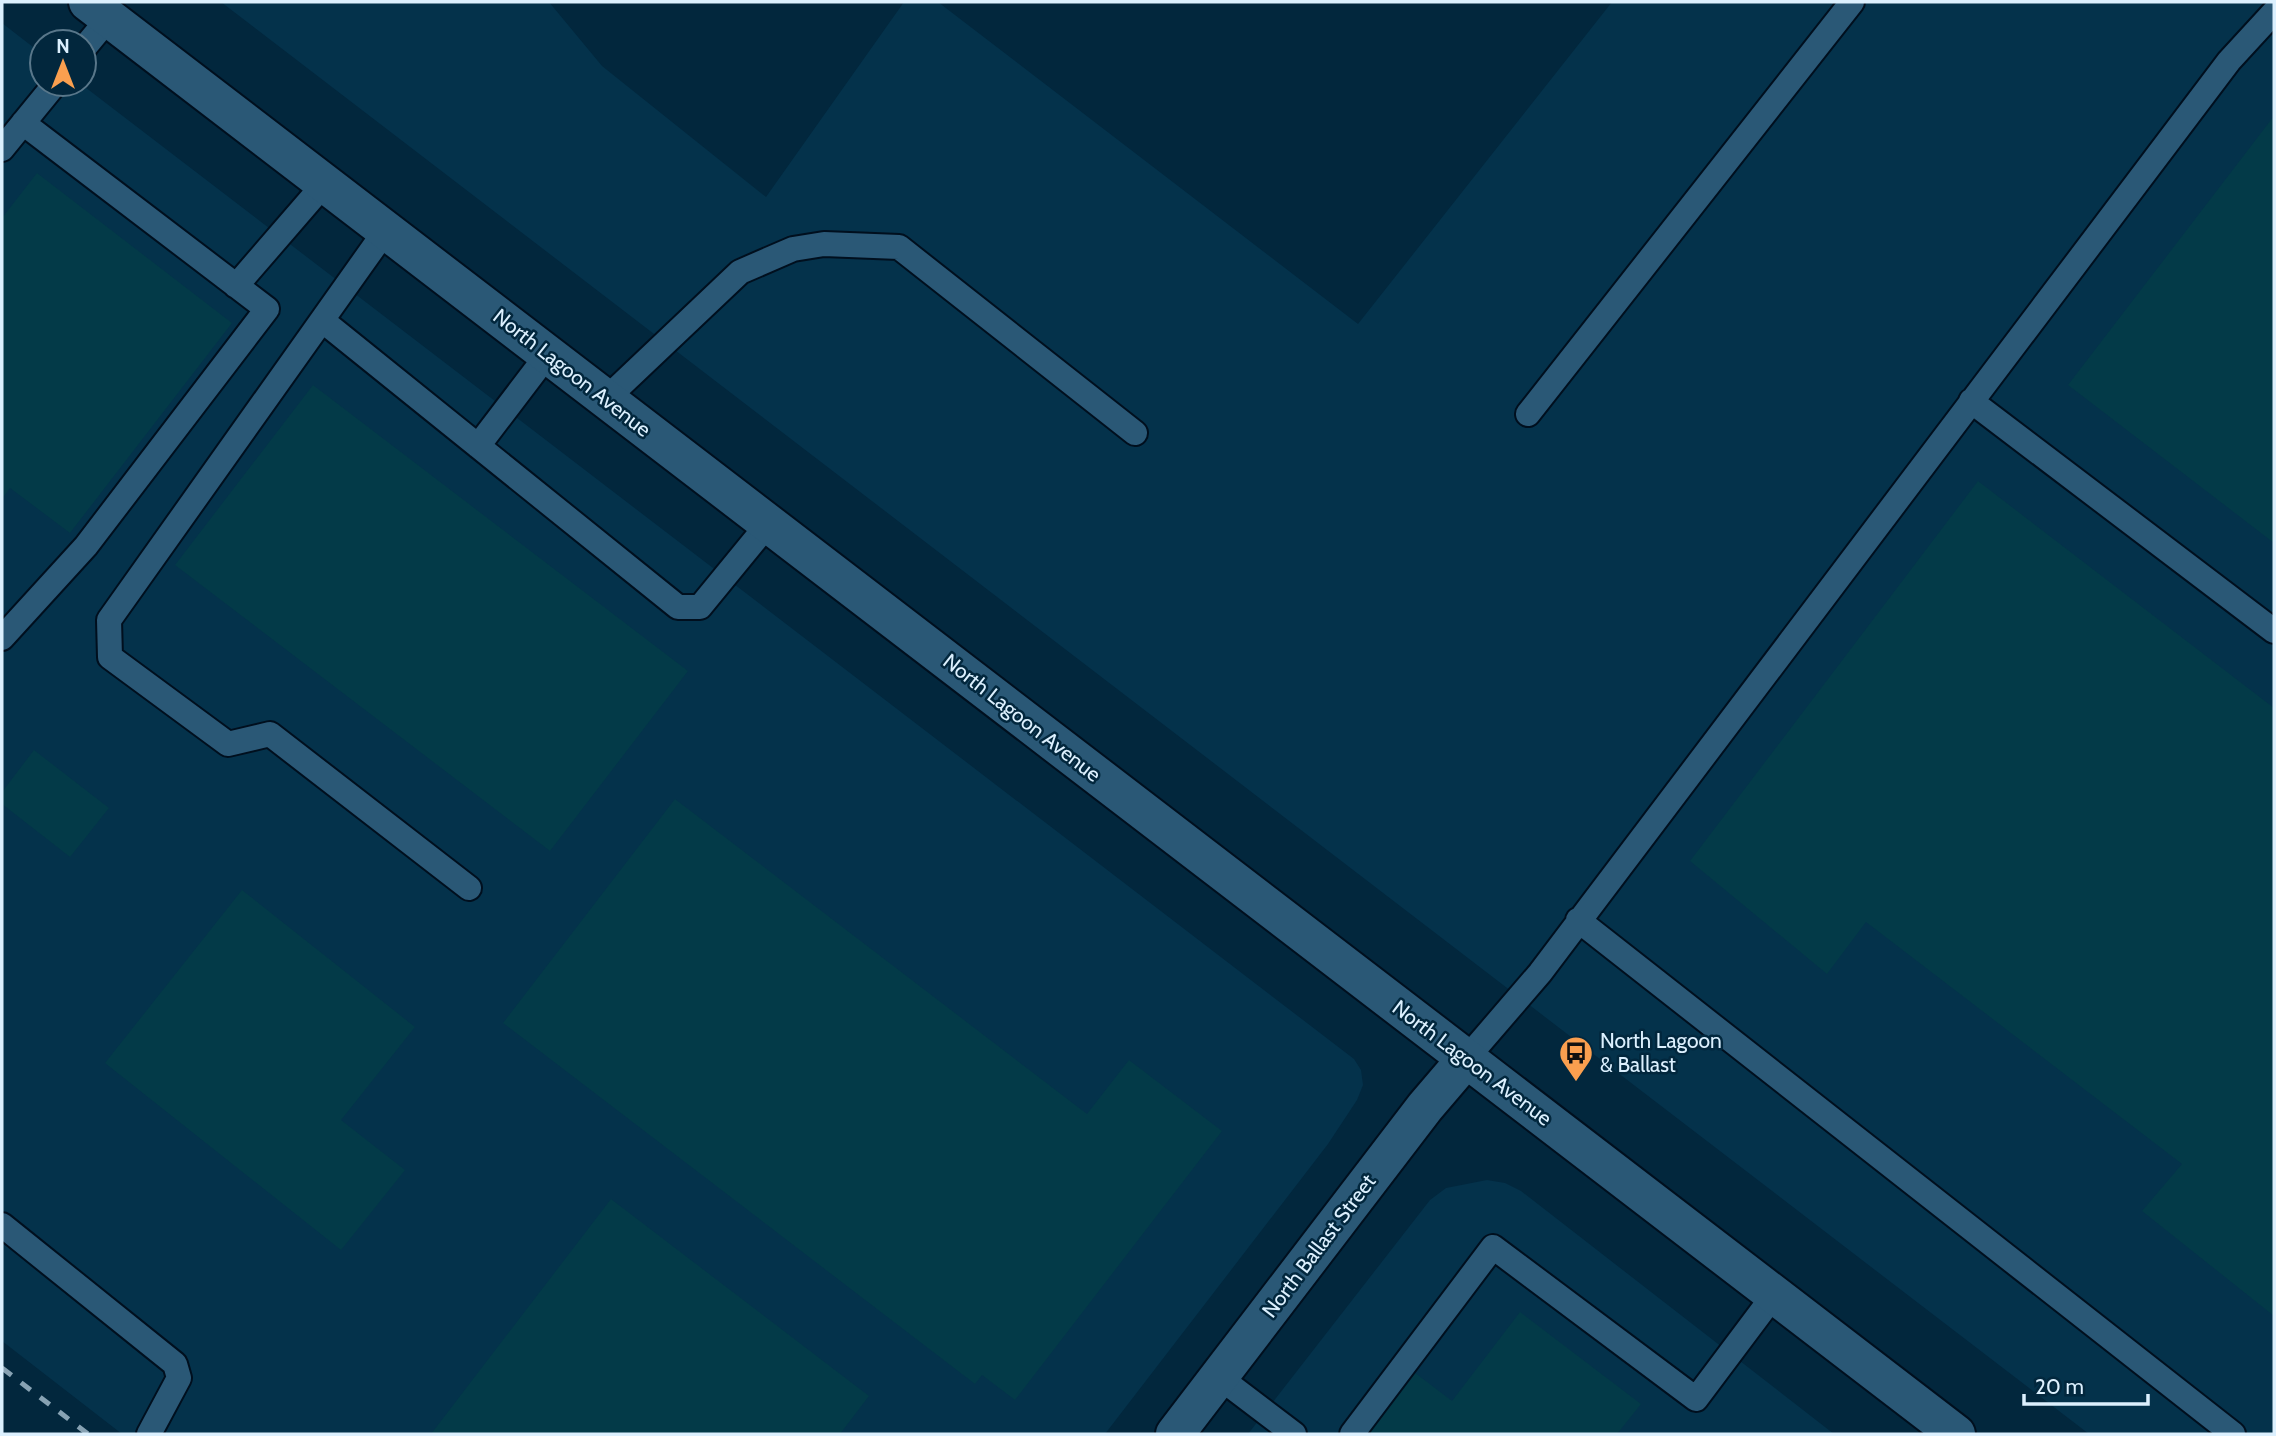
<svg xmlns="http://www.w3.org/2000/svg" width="2276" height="1436" viewBox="0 0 2276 1436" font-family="Cabin,sans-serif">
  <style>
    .built { fill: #04324b }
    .building { fill: #033a48 }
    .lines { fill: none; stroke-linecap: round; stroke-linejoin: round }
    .service-casing { stroke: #000f1e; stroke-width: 28 }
    .tertiary-casing { stroke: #000f1e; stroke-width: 42 }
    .service { stroke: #2a5876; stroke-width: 24 }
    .tertiary { stroke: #2a5876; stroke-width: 38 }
    .rail { stroke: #87a2b3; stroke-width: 5; stroke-dasharray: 12 12; stroke-linecap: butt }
    .labels { text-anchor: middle; stroke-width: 5; stroke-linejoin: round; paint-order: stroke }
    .street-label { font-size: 21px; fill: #dcf0fe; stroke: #02273d }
    .poi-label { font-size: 21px; fill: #dcf0fe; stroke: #02273d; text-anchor: start }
  </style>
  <rect width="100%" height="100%" fill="#02273d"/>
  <path class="built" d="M221,2H549L602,66L766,197L904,2H938L1358,324L1612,2H2274V1434H2089Z
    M2,23L42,54V84H81L1354,1059L1361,1070L1363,1085L1357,1100L1328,1144L1105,1434H122L2,1341Z
    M1487,1180L1505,1183L1521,1191L1834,1434H1248L1430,1200L1446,1188Z"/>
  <path class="building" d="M2274,116V543L2068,385Z
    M37,173L232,323L70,533L10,488L2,499V218Z
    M313,385L688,671L550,851L175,565Z
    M1978,481L2274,708V1316L2142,1211L2182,1164L1866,922L1827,974L1690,861Z
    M34,750L109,808L70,857L2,804V792Z
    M675,799L1087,1114L1129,1060L1222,1131L1015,1400L982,1375L975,1384L503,1023Z
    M242,890L415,1027L341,1120L405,1170L341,1250L105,1063Z
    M611,1199L869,1396L840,1434H431Z
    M1520,1312L1641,1404L1617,1434H1367L1414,1372L1452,1401Z"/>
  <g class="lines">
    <g class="service-casing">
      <path id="service" d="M84,48L109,18
        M2,149L55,84
        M386,230L109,620L110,657L228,744L270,734L469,888
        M236,286L325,183
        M323,321L678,607H700L768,524
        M606,399L740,272L793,249L824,244L899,247L1135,433
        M1971,401L2274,631
        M1528,414L1852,2
        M478,446L548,354
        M2,638L86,546L267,309L23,123
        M1578,920L2233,1434
        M1466,1059L1540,973L2229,61L2274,12
        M2,1225L175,1364L179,1378L149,1434
        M1219,1377L1294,1434
        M1352,1434L1493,1247L1696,1399L1774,1295"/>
    </g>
    <g class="tertiary-casing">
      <path id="tertiary" d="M88,2L1956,1434
        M1175,1434L1425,1107L1466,1059"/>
    </g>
    <use href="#service" class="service"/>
    <use href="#tertiary" class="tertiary"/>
    <path class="rail" d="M2,1368L88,1434"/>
  </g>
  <defs>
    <g id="bus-pin" transform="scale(1.75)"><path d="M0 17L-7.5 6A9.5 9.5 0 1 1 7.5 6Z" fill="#fa9f4f" stroke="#02273d"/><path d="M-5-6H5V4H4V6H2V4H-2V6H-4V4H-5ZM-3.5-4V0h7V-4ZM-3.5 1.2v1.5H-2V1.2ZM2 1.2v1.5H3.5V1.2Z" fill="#111"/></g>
  </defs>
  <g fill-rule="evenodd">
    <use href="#bus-pin" x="1576" y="1053"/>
  </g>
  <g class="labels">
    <g class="street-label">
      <text transform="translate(572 373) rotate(38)" y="7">North Lagoon Avenue</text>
      <text transform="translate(1022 718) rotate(38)" y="7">North Lagoon Avenue</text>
      <text transform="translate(1472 1063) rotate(37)" y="7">North Lagoon Avenue</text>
      <text transform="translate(1319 1246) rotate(-53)" y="7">North Ballast Street</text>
    </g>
    <g class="poi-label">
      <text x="1600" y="1048">North Lagoon<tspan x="1600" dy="24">&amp; Ballast</tspan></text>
    </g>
  </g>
  <rect width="2276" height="1436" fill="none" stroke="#dcf0fe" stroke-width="7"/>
  <g transform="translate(63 63)"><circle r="33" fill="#02273d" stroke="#59778a" stroke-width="2"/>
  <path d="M0-5L12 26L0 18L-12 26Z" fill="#fa9f4f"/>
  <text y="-10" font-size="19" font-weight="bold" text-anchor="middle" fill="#dcf0fe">N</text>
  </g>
  <path d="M2024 1394v10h124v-10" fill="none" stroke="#dcf0fe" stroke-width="3.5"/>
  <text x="2035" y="1394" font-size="21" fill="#dcf0fe" stroke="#02273d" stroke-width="5" paint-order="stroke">20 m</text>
</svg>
